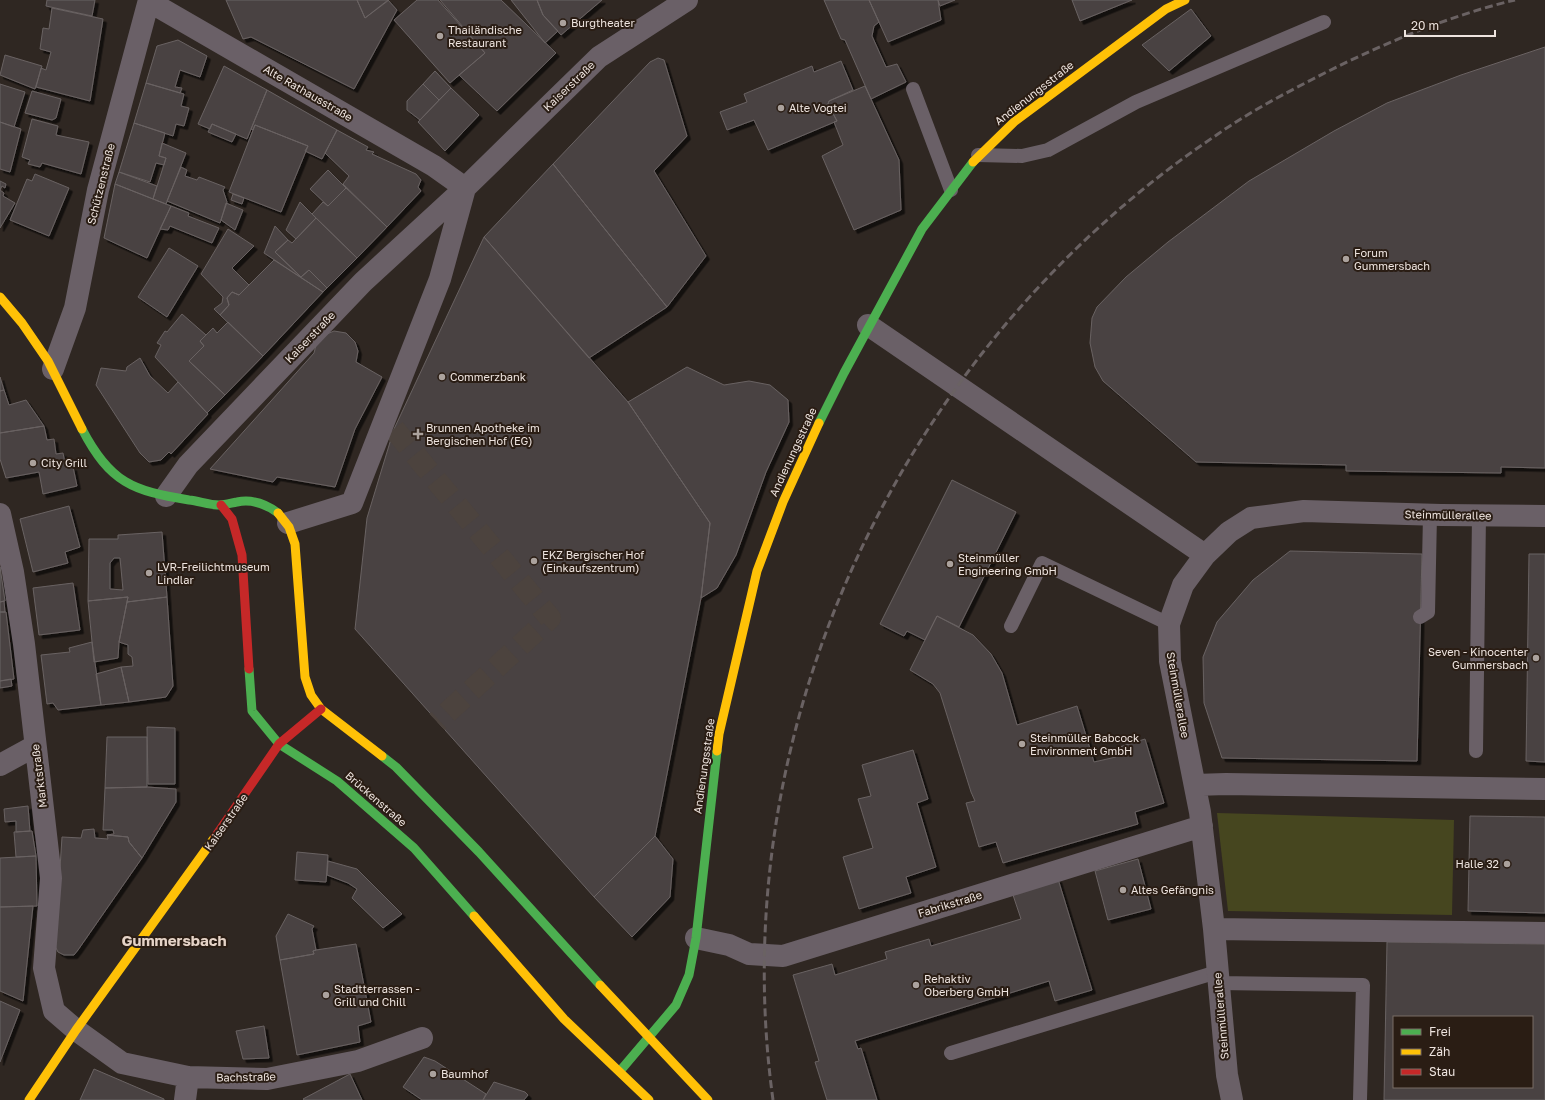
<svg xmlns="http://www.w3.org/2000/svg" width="1545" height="1100" viewBox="0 0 1545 1100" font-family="'Golos Text',sans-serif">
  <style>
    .green { fill: #46461f }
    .building { fill: #4a4343; stroke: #696262; fill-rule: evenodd; filter: url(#shadow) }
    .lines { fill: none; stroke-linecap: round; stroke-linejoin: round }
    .street-tunnel { stroke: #4c433e; stroke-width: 22; stroke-dasharray: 22 11; stroke-linecap: butt }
    .lane { stroke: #6a6067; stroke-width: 14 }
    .street { stroke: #6a6067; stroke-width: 22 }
    .fast { stroke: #4caf50; stroke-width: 9 }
    .slow { stroke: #ffc107; stroke-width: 9 }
    .jam { stroke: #c62828; stroke-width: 9 }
    .rail { stroke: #6a6263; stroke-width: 3; stroke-dasharray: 8 4; stroke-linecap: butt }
    .poi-dot { fill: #aba29d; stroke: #2a1d14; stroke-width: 1.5 }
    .labels { text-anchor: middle; stroke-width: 4; stroke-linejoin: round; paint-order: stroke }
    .poi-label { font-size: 11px; fill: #eee4df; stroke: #2a1d14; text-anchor: start }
    .street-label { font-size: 11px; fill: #eee4df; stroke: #2a1d14 }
    .district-label { font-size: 15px; font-weight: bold; fill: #e5d3c7; stroke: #2a1d14 }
  </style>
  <defs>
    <filter id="shadow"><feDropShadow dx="3.5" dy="3.5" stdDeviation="0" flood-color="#0009"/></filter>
  </defs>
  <rect width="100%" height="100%" fill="#2f2722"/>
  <path class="green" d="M1217,813L1454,820L1452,915L1228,911Z"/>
  <path class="building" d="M47,0H95L92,16L46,6Z
    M226,0H357L365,18L388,0L397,10L354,89L251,37L243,39Z
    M357,0H389L365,18Z
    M417,0H438L485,53L450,83L394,20Z
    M440,0H501L556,53L497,111L459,75L485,53Z
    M511,0H537L543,15L558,31L545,43Z
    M537,0H602L561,35L543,15Z
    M824,0H869L879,22L874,26L872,36L886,67L897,64L906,82L871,99L845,40L841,39Z
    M869,0H938L941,20L888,42Z
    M938,0H955L940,6Z
    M1072,0H1132L1080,21Z
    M52,8L103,19L90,101L36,87L41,68L46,70L51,52L40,49L43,28L49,29Z
    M1191,9L1211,36L1169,71L1142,45Z
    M178,40L207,56L200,77L180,70L175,87L182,88L180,93L146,83L157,46Z
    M1545,47V468L1501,467V473L1346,471V465L1196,462L1103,381L1095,367L1090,343L1092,318L1097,307L1126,277L1168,242L1249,181L1334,131L1387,103L1461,75Z
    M5,55L42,66L35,89L0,75Z
    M658,58L664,60L687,136L654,171L706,256L667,307L553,164L650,62Z
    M841,61L853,90L829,101L828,104L837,121L768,150L754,120L727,130L720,112L747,102L744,94L812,66L814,72Z
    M224,66L267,90L247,139L212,124L210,129L198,124Z
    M435,71L451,88L439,100L423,84Z
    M146,83L184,94L181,106L189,108L184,126L176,124L173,136L134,123Z
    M0,84L25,92L14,127L0,122Z
    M423,84L439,100L420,120L407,110V101Z
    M865,86L899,160L901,210L854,230L822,156L843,145L834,122L837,121L828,104L829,101Z
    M451,88L479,115L445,151L418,122Z
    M267,90L337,130L322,159L305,151L308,146L255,125L253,130L251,129Z
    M32,91L61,99L56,118L52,120L25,113Z
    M32,119L58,126L56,135L89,142L81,174L42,163L40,167L28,164L30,160L22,157Z
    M0,122L21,129L10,172L0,169Z
    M134,123L165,133L159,156L166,158L164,165L156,163L150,182L119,172Z
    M212,124L236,134L232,142L208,132Z
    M255,125L308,146L281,212L229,192Z
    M337,130L368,147L366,150L374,152L372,154L416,174L421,180L418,187L421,191L387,227L343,184L349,176L325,153Z
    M162,143L186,153L166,204L153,199L166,158L159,156Z
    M553,164L667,307L589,358L484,237Z
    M181,167L187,170L185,176L197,180L199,177L225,187L223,190L227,202L220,223L167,201Z
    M328,170L346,188L328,206L310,189Z
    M119,172L157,186L153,199L115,184Z
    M35,174L69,188L49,236L10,220L27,179L32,181Z
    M0,181L6,184L5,188L2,186L0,190Z
    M115,184L171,206L147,258L104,238Z
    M346,188L387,227L357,258L312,214L323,202L328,206Z
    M0,190L4,193L3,196L15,203L0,228Z
    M233,194L244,198L242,204L231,200Z
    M300,202L316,218L296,239L286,230Z
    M226,203L243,210L235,230L221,220Z
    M171,206L189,213L188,216L219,228L212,243L170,226L168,230L160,229Z
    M316,218L357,258L327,288L309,270L301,277L275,252L288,240L292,243Z
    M275,226L288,240L275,252L301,277L309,270L327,288L323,292L264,253Z
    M228,229L254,246L232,268L249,285L239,295L232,292L227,298L229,305L220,315L214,309L222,303L223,297L201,274Z
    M484,237L628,402L710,523L701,598L655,836L594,897L355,629L367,518L394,429Z
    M169,248L198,266L167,317L138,297Z
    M274,260L323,292L263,356L220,315L229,305L227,298L232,292L239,295Z
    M182,314L206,335L200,341L204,346L189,361L225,395L207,413L155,357L161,345L157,343L165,331L167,332Z
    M228,322L263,356L225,395L189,361L204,346L200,341L213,328L217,333Z
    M334,331L346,333L355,342L358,351L356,362L382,377L355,429L335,487L277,477L273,482L210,469L314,353L316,345L322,336Z
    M140,358L150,376L168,393L178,382L208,414L171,454L169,452L161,460L149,462L140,453L96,385L101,368L126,371L127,367Z
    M687,367L724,385L749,381L770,385L788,400L789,422L766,472L736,555L717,588L701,598L710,523L628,402Z
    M0,377L4,390L0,391Z
    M4,390L9,405L26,400L44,426L0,433V391Z
    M44,426L47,440L54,439L56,454L63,453L66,468L73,467L77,486L43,494L39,472L6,478L0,459V433Z
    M952,480L1016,512L959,627L937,616L925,640L907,631L904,636L880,624Z
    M69,506L80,547L65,552L68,563L33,572L20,519Z
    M162,532L167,597L127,602L128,597L88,601L89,539H118V535ZM114,558H120L123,590L110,589V563Z
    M1290,551L1422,554L1417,761L1222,758L1204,703L1203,657L1217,622L1253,580Z
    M1529,554H1545V762L1526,761Z
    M0,567L5,601L0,602Z
    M73,583L80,630L39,635L33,588Z
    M128,597L119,642L118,658L94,662L88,601Z
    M167,597L173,686L166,697L129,702L121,667L133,666L132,657L128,654V645L119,642L127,602Z
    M4,601L5,612H0V602Z
    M0,612H6L14,679L0,681Z
    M937,616L973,635L991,654L1002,673L1017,725L1077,706L1094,762L1116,757L1113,749L1145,739L1164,803L1135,812L1138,824L1003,863L996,842L979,847L966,803L975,801L971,792L940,693L933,684L910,670Z
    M92,642L101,705L58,710L53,703L47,704L41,655L70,652L69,648Z
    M121,667L129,702L101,705L96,674Z
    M11,679L12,686L0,688V681Z
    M147,727L175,728V784H148Z
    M107,737H147V787L105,788Z
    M913,750L928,799L917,803L936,867L906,877L911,893L859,909L843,857L873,848L858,799L871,796L862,765Z
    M147,787L176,789V802L142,858L129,842L128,837L107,835L114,834L113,830H103L105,788Z
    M28,806L30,831L16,832V821L5,822L4,809Z
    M1470,816L1545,817V913L1468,911Z
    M94,829L95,838L108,839L107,835L128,837L129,842L142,858L78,950L74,955H64L58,952L55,946L62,837L81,838L83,830Z
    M32,831L36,856L16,857L14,832Z
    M655,836L673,859L670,897L632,937L594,897Z
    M297,852L328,855L326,882L295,880Z
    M36,856L37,906L0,907V858Z
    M1138,859L1151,909L1108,920L1095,871Z
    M328,861L357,869L402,914L383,928L352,898L357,889L348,883L327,875Z
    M1058,879L1092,990L1055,1001L1049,981L855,1041L858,1049L861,1048L877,1100H827L815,1062L819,1061L793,975L832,964L835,975L887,959L885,952L929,939L931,946L1021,919L1012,892Z
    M33,906L23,1001L0,991V907Z
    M288,914L314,926L312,929L316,950L313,951L314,954L280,960L276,936Z
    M1387,942L1545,944V1100H1384ZM1394,1017H1532V1087H1394Z
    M356,944L371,1022L358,1026L360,1042L297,1055L280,960L314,954L313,951L316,950Z
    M0,1001L20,1010L0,1062Z
    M264,1026L269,1058L243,1059L236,1031Z
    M424,1057L435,1061L486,1094L483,1100H422L403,1087Z
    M94,1069L164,1099V1100H80Z
    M350,1074L362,1100H304L303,1099Z
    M494,1082L525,1092L528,1095L524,1100H483Z"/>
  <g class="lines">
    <path class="street-tunnel" d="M394,429L550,618L437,722"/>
    <path class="lane" d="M913,89L951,190
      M978,155L1022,156L1048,150L1136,102L1324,22
      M1420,617L1428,612L1430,515
      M1011,626L1042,563L1169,624
      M1476,751L1479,515
      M1218,983L1363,985L1360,1100
      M951,1053L1217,972"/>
    <path class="street" d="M150,2L434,166L465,188L440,279L352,503L288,523
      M868,325L1205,555
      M53,369L75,308L98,190L149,0
      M166,496L188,465L363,282L465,188L599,57L687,0
      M0,514L13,572L24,644L51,878L44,968L54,1011L76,1030L122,1063L188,1077L267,1079L358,1061L422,1038
      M0,765L35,746
      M1195,785L1226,784L1545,789
      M1214,929L1545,933
      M696,938L729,945L749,954L783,956L1202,826
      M185,1100L188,1077
      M1232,1100L1227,1075L1214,929L1200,812L1170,661L1169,624L1183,585L1205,555L1229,532L1251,518L1304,511L1441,515L1545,516"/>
    <path class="fast" d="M819,423L844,373L922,229L973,162
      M82,429C110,483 133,491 189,500C199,501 209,505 219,505C226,505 231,503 237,502C252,499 266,504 278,513
      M249,669L252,711L279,744L337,781L414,848L474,916
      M382,756L396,767L479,852L600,985
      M620,1071L676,1005L689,975L696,938L717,751"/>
    <path class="slow" d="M973,162L1014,122L1166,9L1185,0
      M0,297L22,323L48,361L82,429
      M278,513L289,527L295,544L305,677L311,695L321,709L382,756
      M717,751L719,734L757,571L783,502L819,423
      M474,916L564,1019L649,1100
      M600,985L708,1100
      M29,1100L76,1030L215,837"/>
    <path class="jam" d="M221,505L232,519L242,555L249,669
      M215,837L279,744L321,709"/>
    <path class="rail" d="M773,1100C721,724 905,343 1218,134C1248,113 1280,96 1313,79C1375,47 1447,16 1515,0"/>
  </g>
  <g class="poi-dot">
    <circle cx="563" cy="23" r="4"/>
    <circle cx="440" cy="36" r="4"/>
    <circle cx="781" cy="108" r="4"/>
    <circle cx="1346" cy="259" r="4"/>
    <circle cx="442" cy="377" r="4"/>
    <path d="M416 428h4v4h4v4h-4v4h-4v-4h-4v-4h4z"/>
    <circle cx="33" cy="463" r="4"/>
    <circle cx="534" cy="561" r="4"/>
    <circle cx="950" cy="564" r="4"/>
    <circle cx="149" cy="573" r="4"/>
    <circle cx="1536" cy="658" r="4"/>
    <circle cx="1022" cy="744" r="4"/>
    <circle cx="1507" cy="864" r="4"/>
    <circle cx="1123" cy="890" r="4"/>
    <circle cx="916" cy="985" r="4"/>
    <circle cx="326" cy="995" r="4"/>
    <circle cx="433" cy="1074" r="4"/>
  </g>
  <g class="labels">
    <g class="poi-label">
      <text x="571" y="27">Burgtheater</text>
      <text x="448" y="34">Thailändische<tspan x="448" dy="13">Restaurant</tspan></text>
      <text x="789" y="112">Alte Vogtei</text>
      <text x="1354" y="257">Forum<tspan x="1354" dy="13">Gummersbach</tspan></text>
      <text x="450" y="381">Commerzbank</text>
      <text x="426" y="432">Brunnen Apotheke im<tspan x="426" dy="13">Bergischen Hof (EG)</tspan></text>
      <text x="41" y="467">City Grill</text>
      <text x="542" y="559">EKZ Bergischer Hof<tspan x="542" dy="13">(Einkaufszentrum)</tspan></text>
      <text x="958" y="562">Steinmüller<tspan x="958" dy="13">Engineering GmbH</tspan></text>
      <text x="157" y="571">LVR-Freilichtmuseum<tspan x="157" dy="13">Lindlar</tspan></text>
      <text x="1528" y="656" text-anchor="end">Seven - Kinocenter<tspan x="1528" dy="13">Gummersbach</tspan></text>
      <text x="1030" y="742">Steinmüller Babcock<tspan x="1030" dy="13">Environment GmbH</tspan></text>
      <text x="1499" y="868" text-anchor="end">Halle 32</text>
      <text x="1131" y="894">Altes Gefängnis</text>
      <text x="924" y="983">Rehaktiv<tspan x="924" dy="13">Oberberg GmbH</tspan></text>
      <text x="334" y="993">Stadtterrassen -<tspan x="334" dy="13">Grill und Chill</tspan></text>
      <text x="441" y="1078">Baumhof</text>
    </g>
    <g class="street-label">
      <text transform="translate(569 86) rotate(-44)" y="4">Kaiserstraße</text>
      <text transform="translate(308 93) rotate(30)" y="4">Alte Rathausstraße</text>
      <text transform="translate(1034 93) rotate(-38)" y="4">Andienungsstraße</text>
      <text transform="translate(101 184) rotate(-76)" y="4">Schützenstraße</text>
      <text transform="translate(310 337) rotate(-46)" y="4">Kaiserstraße</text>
      <text transform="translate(793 452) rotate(-65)" y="4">Andienungsstraße</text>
      <text transform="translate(1448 515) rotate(1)" y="4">Steinmüllerallee</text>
      <text transform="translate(1178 695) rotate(80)" y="4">Steinmüllerallee</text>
      <text transform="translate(704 766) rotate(-82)" y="4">Andienungsstraße</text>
      <text transform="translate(39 776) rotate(-97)" y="4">Marktstraße</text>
      <text transform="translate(376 799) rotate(41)" y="4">Brückenstraße</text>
      <text transform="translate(226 822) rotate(-55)" y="4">Kaiserstraße</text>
      <text transform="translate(950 904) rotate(-17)" y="4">Fabrikstraße</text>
      <text transform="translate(1221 1016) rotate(-95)" y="4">Steinmüllerallee</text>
      <text transform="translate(246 1077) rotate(-1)" y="4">Bachstraße</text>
    </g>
    <g class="district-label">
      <text x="174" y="946">Gummersbach</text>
    </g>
  </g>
  <rect x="1393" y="1016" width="140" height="72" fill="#2a1d14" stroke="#786d65"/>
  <rect x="1401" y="1029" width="20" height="6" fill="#4caf50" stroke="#786d65"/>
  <text x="1429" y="1036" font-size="12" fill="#eee4df">Frei</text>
  <rect x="1401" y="1049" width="20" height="6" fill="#ffc107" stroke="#786d65"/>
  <text x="1429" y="1056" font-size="12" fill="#eee4df">Zäh</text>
  <rect x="1401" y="1069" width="20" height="6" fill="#c62828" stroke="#786d65"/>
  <text x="1429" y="1076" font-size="12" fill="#eee4df">Stau</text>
  <path d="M1405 30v6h90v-6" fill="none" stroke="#eee4df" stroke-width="2"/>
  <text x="1411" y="30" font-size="12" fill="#eee4df" stroke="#2a1d14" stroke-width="3" paint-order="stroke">20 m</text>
</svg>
